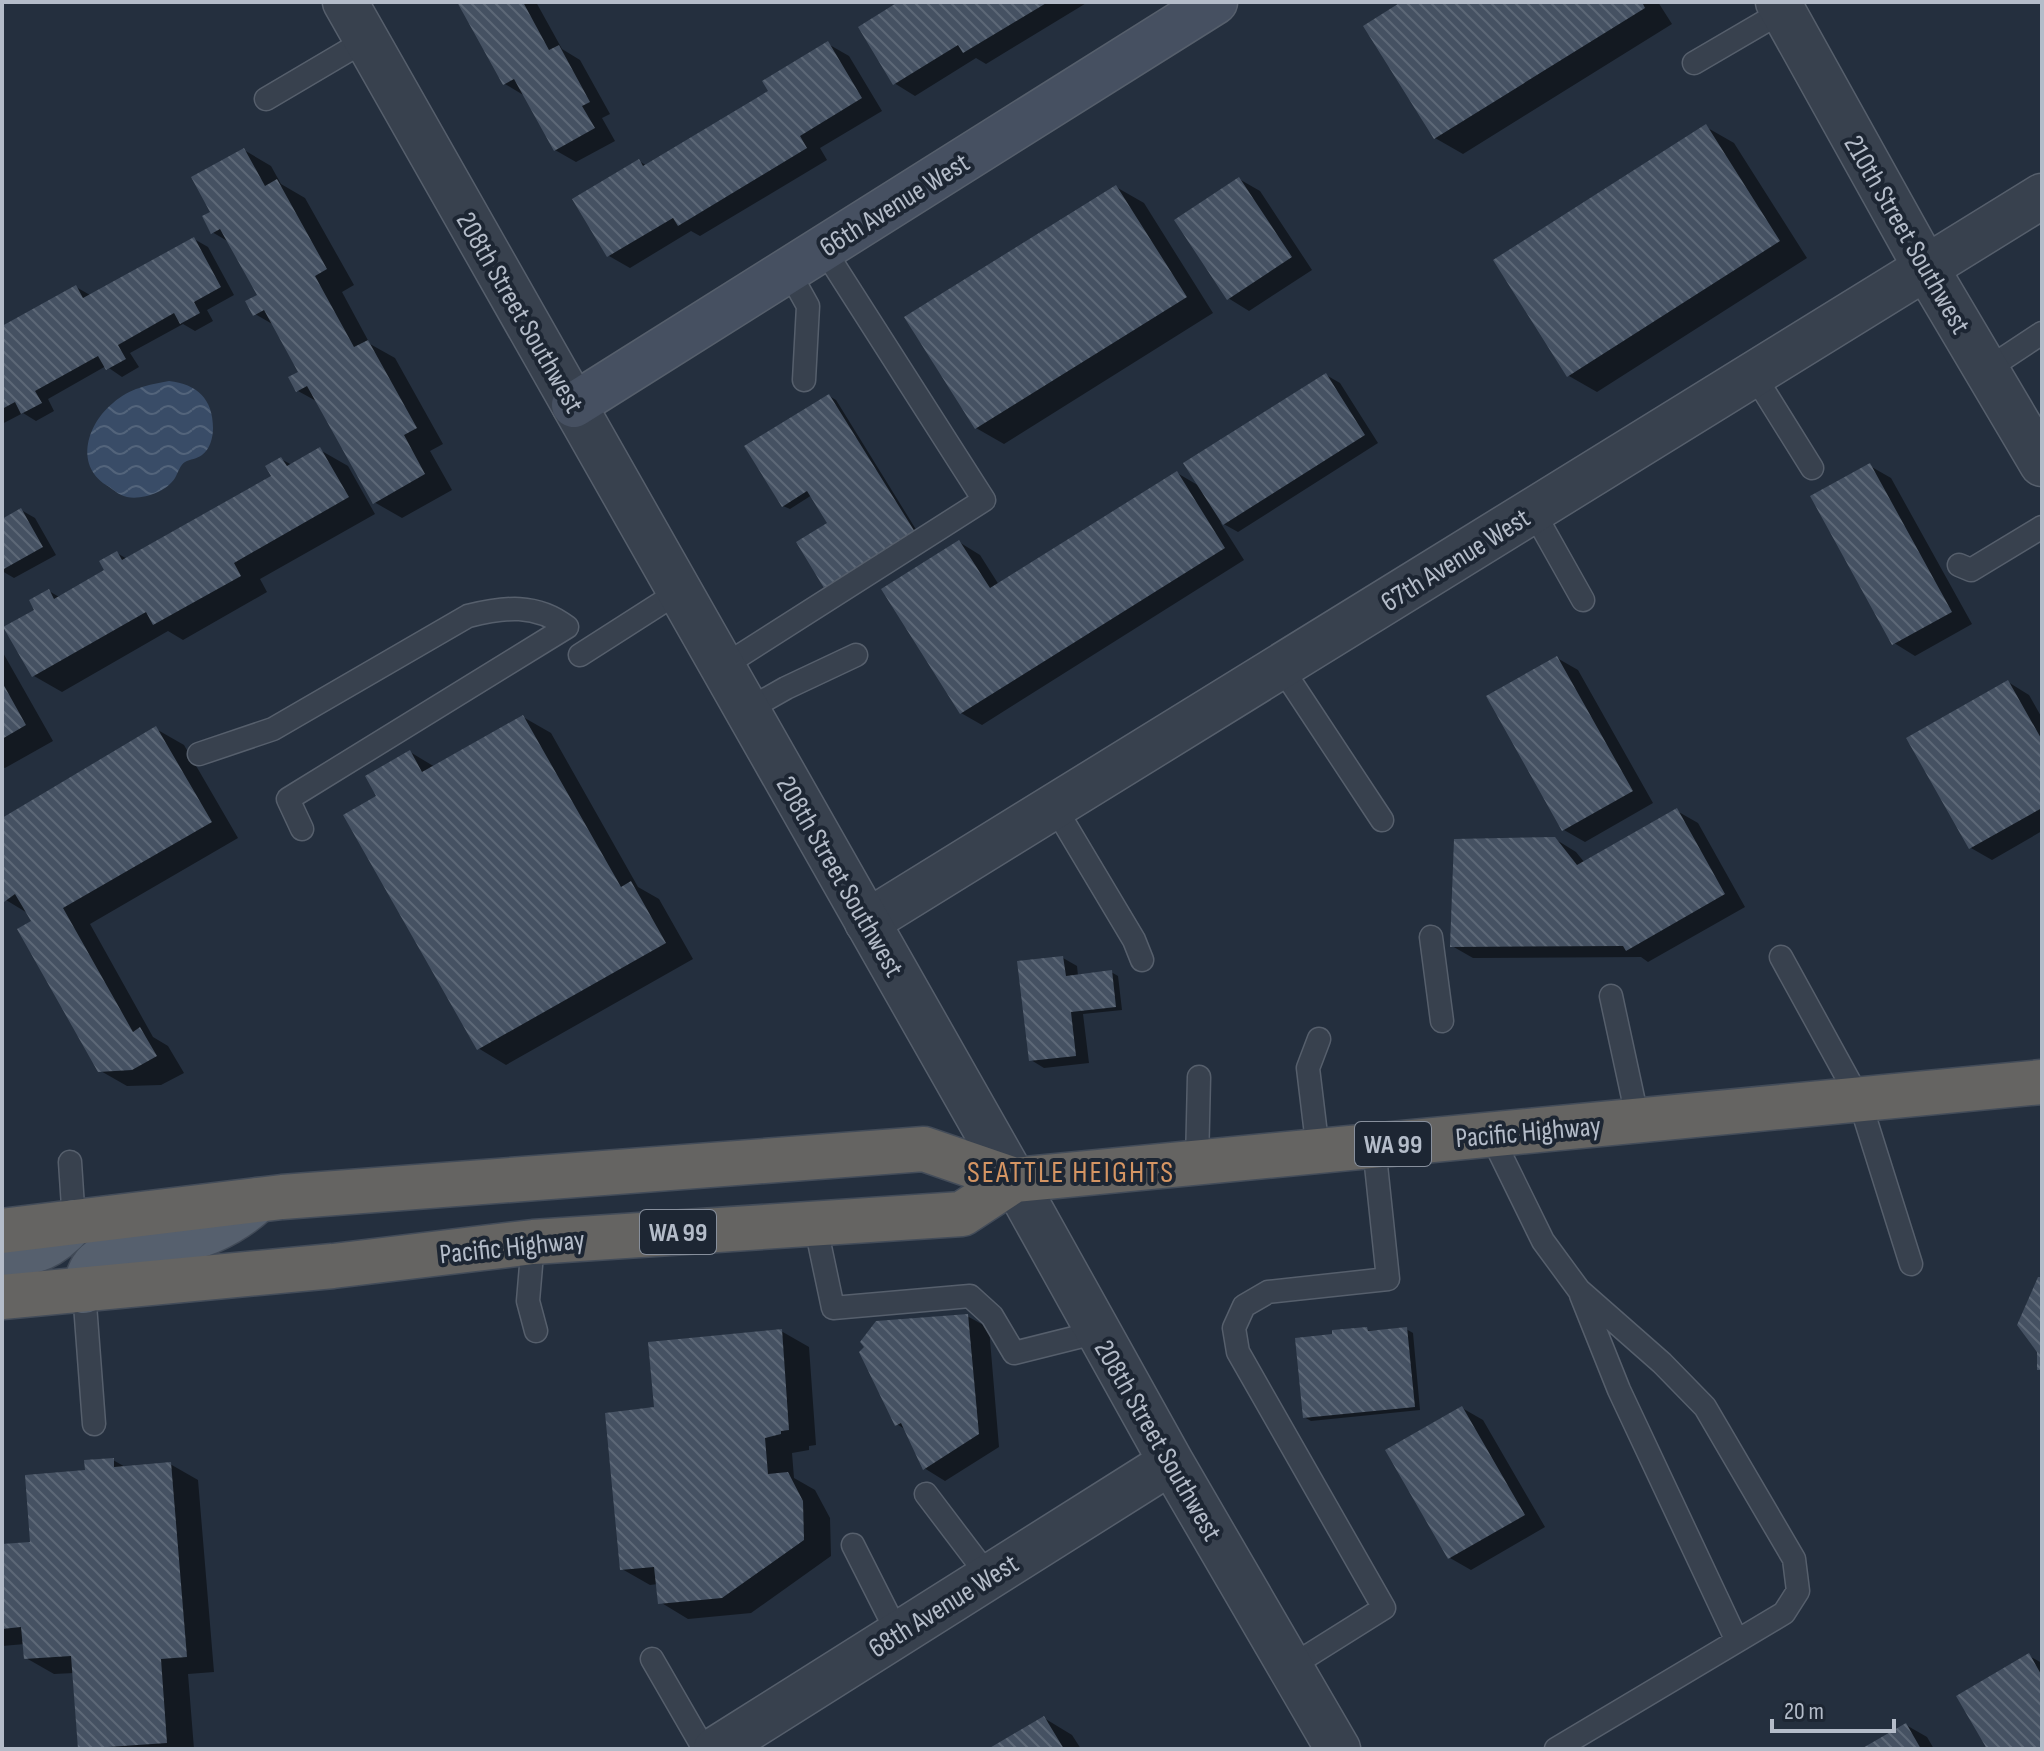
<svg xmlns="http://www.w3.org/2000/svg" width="2044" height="1751" viewBox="0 0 2044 1751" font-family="'Sofia Sans Condensed',sans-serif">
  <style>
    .water { fill: url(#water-waves) }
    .shadow { fill: #0007 }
    .building { fill: url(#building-back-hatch) }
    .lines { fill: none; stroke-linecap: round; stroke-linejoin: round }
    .service-casing { stroke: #565f6c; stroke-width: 25 }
    .minor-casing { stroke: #565f6c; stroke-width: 47 }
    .tertiary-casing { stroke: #565f6c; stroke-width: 47 }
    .secondary-casing { stroke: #565f6c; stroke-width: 47 }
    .primary-casing { stroke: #414a57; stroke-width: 47 }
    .trunk-casing { stroke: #434c59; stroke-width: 47 }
    .service { stroke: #38414e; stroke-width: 22 }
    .minor { stroke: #38414e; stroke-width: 44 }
    .tertiary { stroke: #38414e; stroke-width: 44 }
    .secondary { stroke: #465061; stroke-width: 44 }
    .primary { stroke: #56606e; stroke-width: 44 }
    .trunk { stroke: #656462; stroke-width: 44 }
    .labels { text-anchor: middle; stroke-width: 8; stroke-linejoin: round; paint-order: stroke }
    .shield { fill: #1d2633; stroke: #878f9c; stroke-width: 2 }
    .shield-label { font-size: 26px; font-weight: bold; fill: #b4bcc9 }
    .street-label { font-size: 28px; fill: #b4bcc9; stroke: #1d2633 }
    .neighbourhood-label { font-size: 30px; letter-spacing: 2px; fill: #d59563; stroke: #1d2633 }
  </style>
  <defs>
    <pattern id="water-waves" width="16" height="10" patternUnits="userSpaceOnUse" patternTransform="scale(2)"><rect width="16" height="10" fill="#394c67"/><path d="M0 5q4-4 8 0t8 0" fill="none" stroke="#53647b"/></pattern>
    <pattern id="building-back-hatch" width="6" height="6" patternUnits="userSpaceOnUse" patternTransform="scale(2)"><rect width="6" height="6" fill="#455162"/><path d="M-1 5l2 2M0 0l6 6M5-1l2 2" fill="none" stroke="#5d6877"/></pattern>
  </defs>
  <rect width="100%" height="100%" fill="#242f3e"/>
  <path class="water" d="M169,381C197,384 213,399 213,428C213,438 210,449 202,455C197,459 190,459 185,462C180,465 178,473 175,478C166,492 143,500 127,497C118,495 113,489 106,485C74,464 88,423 113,403C130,388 148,385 169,381Z"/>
  <path class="shadow" d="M460,2H536L562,49L580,60L610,114L602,118L615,141L576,162L555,150L525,96L505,84Z
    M902,2H1088L986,64L976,58L915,96L894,83Z
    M1405,2H1658L1672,24L1463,154L1435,138Z
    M828,44L849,56L882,111L820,148L827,160L700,236L691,231L630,268L609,256L639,161L647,166L771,92Z
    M1706,127L1734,143L1807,258L1597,392L1569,376L1495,261Z
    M244,150L271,166L281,184L305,198L354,285L342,292L370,344L395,358L443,444L430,451L452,490L402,518L374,502L318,402L298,391L301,372L274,325L255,314L260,296L229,242L212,232L213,212Z
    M1239,179L1260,191L1312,270L1249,311L1228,298Z
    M1116,187L1144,203L1213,313L1004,444L976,428Z
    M194,239L208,247L234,295L207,310L213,321L195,331L183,324L130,353L139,367L122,377L106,366L48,399L54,411L36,421L23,413L2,424V328L76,287L90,295Z
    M1326,375L1340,383L1378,443L1238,532L1220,522L1244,560L982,725L961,713L959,542L980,555L999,585L1177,473L1201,487Z
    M829,396L836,400L920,536L832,590L825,586L830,524L812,495L790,509L783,506Z
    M320,450L348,466L375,514L260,579L267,592L183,640L168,631L62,692L34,676L37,610L49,591L59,597L107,570L117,553L127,559L273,476L281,459L292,465Z
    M1870,466L1891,478L1972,624L1915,656L1894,643Z
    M21,510L35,518L56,555L14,578L2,571V521Z
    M2,651L53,741L5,768L2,767Z
    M1557,658L1578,670L1653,803L1585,842L1564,830Z
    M2008,682L2029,695L2042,718V831L1992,860L1971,848Z
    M523,717L551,733L638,887L659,899L693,959L506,1065L478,1048L410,752L435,767Z
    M156,729L184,745L238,838L90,924L153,1037L168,1046L184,1073L161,1085L127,1086L99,1070L33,921L29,914L6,900L2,894V820Z
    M1677,811L1698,823L1745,907L1648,962L1641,957L1473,958L1452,946L1555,839L1576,852L1585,863Z
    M1063,958L1077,966L1078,976L1111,972L1118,976L1122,1010L1083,1014L1089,1063L1044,1068L1031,1060Z
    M967,1316L989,1328L999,1447L945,1481L924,1468L906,1430L897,1424Z
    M1406,1329L1413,1333L1420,1410L1311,1421L1304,1417L1334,1332Z
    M781,1331L809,1347L816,1445L809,1446V1450L792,1453L794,1478L815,1490L830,1518L831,1556L751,1613L688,1619L660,1602L658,1584L650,1585L622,1569L656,1408Z
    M1462,1408L1483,1420L1545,1527L1471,1570L1450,1558Z
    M113,1460L127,1468L170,1464L198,1480L214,1672L188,1674L194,1749H80L74,1673L54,1674L26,1658L25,1644L2,1646V1546L32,1544L87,1472Z
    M2029,1656L2042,1663V1749H1990Z
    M1044,1718L1072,1735L1081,1749H992Z
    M1906,1725L1927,1737L1934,1749H1865Z"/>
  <path class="building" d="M457,2H523L549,50L559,45L590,102L582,106L595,128L554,151L514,79L503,85Z
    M898,2H1048L963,53L958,45L893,85L858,27Z
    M1401,2H1642L1645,8L1434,139L1363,26Z
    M828,41L862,98L800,136L807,148L678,226L673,218L607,257L572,199L639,159L643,166L768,91L762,81Z
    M1706,124L1780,241L1567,377L1493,260Z
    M244,148L265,186L277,179L327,269L315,276L354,347L368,340L417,428L404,435L425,474L373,504L307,386L296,392L288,377L298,372L264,310L253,316L245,301L257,295L220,229L211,234L202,216L210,212L191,177Z
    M1239,177L1292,257L1227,300L1174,220Z
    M1116,185L1187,297L975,429L904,317Z
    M194,237L221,287L194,302L200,313L180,324L174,313L118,345L126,359L106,370L98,356L35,391L42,403L21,414L15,402L2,409V326L76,285L83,298Z
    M1326,373L1365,435L1223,525L1183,463Z
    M829,394L915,532L824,588L796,542L827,523L807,491L782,507L744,446Z
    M320,447L349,497L234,563L241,576L153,625L146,612L32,677L3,627L34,610L29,600L49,589L54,599L104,570L99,561L117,551L122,560L271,476L265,466L281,457L287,466Z
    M1870,463L1952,612L1892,645L1810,496Z
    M1177,471L1225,548L960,714L881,589L959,540L990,588Z
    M21,508L43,547L2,570V519Z
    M1557,656L1633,791L1562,831L1486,696Z
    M2008,680L2042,740V808L1969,849L1906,738Z
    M2,682L26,725L2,739Z
    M523,715L621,887L631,881L666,943L477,1050L343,815L376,796L365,776L410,750L422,772Z
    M156,726L212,822L63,908L133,1032L140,1027L157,1056L132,1070L98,1072L17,929L31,921L15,894L4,902L2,898V818Z
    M1677,808L1725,894L1626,951L1623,946L1450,947L1454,839L1555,837L1577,865Z
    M1063,956L1066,976L1112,970L1116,1007L1071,1012L1076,1056L1029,1061L1017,961Z
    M2038,1277H2042V1370H2037V1352L2017,1325Z
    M968,1314L979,1434L923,1470L901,1423L895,1426L859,1352L864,1347L860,1342L876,1321Z
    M1367,1327L1368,1331L1407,1327L1415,1407L1303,1418L1295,1338L1332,1334V1330Z
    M782,1329L789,1430L781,1431V1434L765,1438L768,1474L788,1472L803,1501L804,1540L722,1598L658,1604L654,1567L620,1570L605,1413L654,1407L648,1342Z
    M1462,1406L1525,1515L1448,1559L1385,1450Z
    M114,1458V1467L171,1462L187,1657L161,1659L167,1743L78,1749L71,1656L24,1659L21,1627L2,1629V1544L30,1542L25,1475L85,1470L84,1460Z
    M2029,1653L2042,1676V1749H1987L1956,1696Z
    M1044,1716L1064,1749H988Z
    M1906,1723L1921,1749H1861Z"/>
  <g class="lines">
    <g class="service-casing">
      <path id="service" d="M1694,63L1783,11
        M266,99L366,40
        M788,270L808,306L804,380
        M1986,370L2042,333
        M1754,375L1812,468
        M1533,511L1583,600
        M1959,565L1971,570L2042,527
        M580,655L680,591
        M722,667L984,500L823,248
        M1281,667L1382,820
        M747,710L786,688L856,655
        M199,754L273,729L468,616C504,607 536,603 567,627L288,799L302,829
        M1054,806L1134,940L1142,960
        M1431,937L1442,1021
        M1781,957L1859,1099L1911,1264
        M1611,996L1638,1121
        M1491,1135L1543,1241L1579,1290L1662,1363L1705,1407L1794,1559L1798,1591L1784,1613L1556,1749
        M1318,1151L1308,1068L1319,1039
        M70,1162L74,1222
        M1197,1163L1199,1077
        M815,1223L833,1308L970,1296L992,1316L1014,1353L1098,1332
        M533,1242L528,1301L536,1331
        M84,1291L94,1424
        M1581,1295L1619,1390L1737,1641
        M926,1494L989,1577
        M853,1545L898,1634
        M652,1659L704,1749
        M1290,1667L1384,1608L1238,1352L1234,1328L1244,1306L1268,1292L1388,1279L1374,1146"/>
    </g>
    <g class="minor-casing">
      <path id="minor" d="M1778,2L1926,268L2042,464
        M867,922L2042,196"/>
    </g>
    <g class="tertiary-casing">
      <path id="tertiary" d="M345,2L1014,1180L1171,1462L1338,1749
        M716,1749L1171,1462"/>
    </g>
    <g class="secondary-casing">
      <path id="secondary" d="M574,405L1215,2"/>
    </g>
    <g class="primary-casing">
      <path id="primary" d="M2,1256C37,1252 50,1249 74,1222
        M84,1291C86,1284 88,1273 93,1267C110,1244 167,1244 193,1237C217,1231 241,1216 258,1200"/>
    </g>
    <g class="trunk-casing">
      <path id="trunk" d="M2,1231L282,1197L924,1149L1014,1180L2042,1082
        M2,1297L333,1266L533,1242L962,1214L1014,1180"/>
    </g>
    <use href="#service" class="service"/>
    <use href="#minor" class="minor"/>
    <use href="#tertiary" class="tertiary"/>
    <use href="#secondary" class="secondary"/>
    <use href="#primary" class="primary"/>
    <use href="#trunk" class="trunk"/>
  </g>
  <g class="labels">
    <g class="shield">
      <rect x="1355" y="1122" width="76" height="44" rx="6"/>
      <rect x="640" y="1210" width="76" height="44" rx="6"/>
    </g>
    <g class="shield-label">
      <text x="1393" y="1153">WA 99</text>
      <text x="678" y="1241">WA 99</text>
    </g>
    <g class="street-label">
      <text transform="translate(894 204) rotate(-32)" y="10">66th Avenue West</text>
      <text transform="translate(1908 234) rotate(60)" y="10">210th Street Southwest</text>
      <text transform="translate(521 312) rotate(60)" y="10">208th Street Southwest</text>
      <text transform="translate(1455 559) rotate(-32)" y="10">67th Avenue West</text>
      <text transform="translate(841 876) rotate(60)" y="10">208th Street Southwest</text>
      <text transform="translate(1528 1131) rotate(-5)" y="10">Pacific Highway</text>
      <text transform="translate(512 1246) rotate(-6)" y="10">Pacific Highway</text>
      <text transform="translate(1159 1440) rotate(60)" y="10">208th Street Southwest</text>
      <text transform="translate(943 1605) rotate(-32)" y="10">68th Avenue West</text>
    </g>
    <g class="neighbourhood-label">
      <text x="1071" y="1182">SEATTLE HEIGHTS</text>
    </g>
  </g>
  <rect width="2044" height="1751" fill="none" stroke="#b4bcc9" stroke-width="8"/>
  <path d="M1772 1719v12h122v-12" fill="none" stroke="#b4bcc9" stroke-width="4"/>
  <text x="1784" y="1719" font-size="24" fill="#b4bcc9" stroke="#1d2633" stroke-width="6" paint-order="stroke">20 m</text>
</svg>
